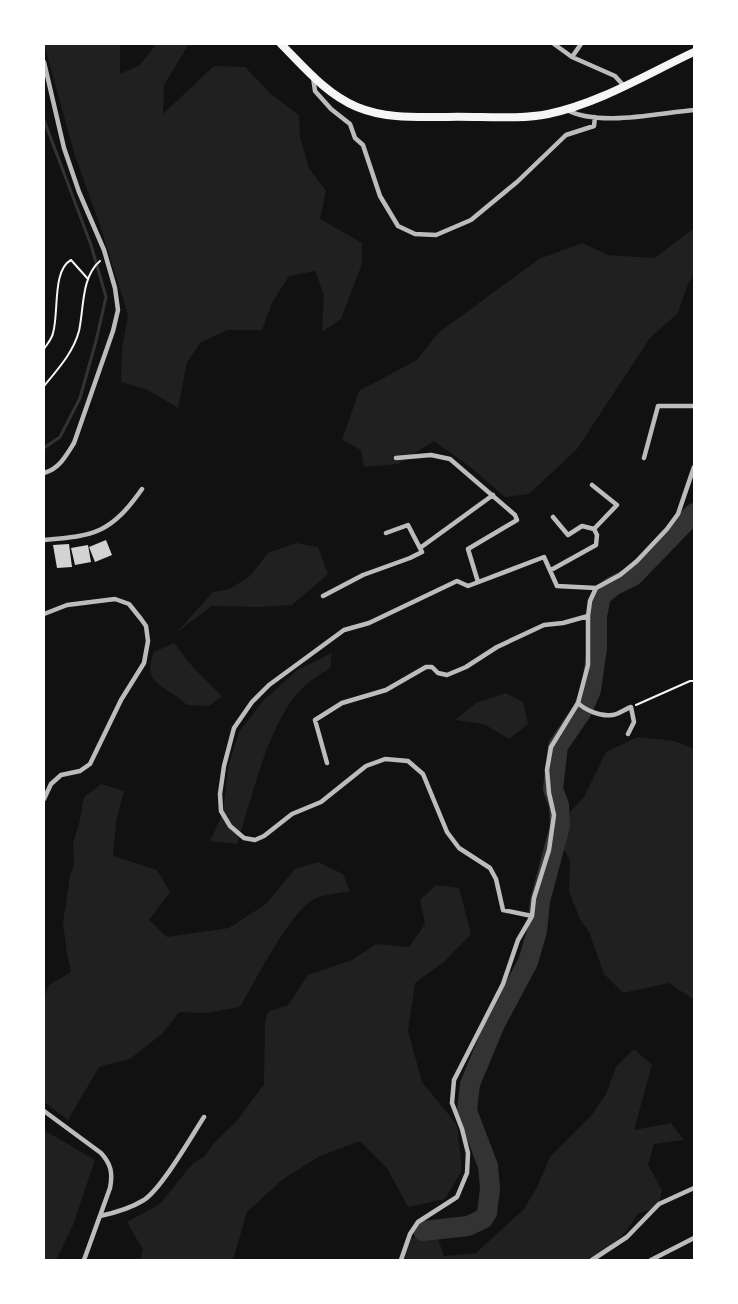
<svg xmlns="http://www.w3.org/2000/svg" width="738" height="1304" viewBox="0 0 738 1304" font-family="'Public Sans',sans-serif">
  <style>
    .green { fill: #202020 }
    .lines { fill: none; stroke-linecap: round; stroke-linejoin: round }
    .stream { stroke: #333; stroke-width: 3 }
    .river { stroke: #333; stroke-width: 20 }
    .building { fill: #d3d3d3 }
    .path { stroke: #f5f5f5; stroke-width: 2 }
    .minor { stroke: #bcbcbc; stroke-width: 4.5 }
    .primary { stroke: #f5f5f5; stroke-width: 8 }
  </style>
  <rect width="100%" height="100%" fill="#111"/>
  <path class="green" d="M44,44H120V74L140,65L156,44H189L164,85L163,114L214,66L245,67L272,95L299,115L300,137L309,168L326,191L320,219L362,243V264L341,319L322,332L324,295L315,271L289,276L272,303L262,330H228L201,342L187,362L178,408L148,390L121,382L122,348L128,315L100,225L75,156Z
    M694,228V274L687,286L678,313L650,338L577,449L529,494L505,497L469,466L434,441L398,464L364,467L361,450L342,440L359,391L417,360L438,333L539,259L582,243L608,255L655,258Z
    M296,543L318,547L328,574L292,605L261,607L212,606L177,632L213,592L230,589L250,576L268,553Z
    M174,643L192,666L222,696L209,706L187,705C168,686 140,685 154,652Z
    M332,653L330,668C323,673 314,678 307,684C270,714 252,798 237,844L210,841L223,813L228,767L239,732L263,701L297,670Z
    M506,693L523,702L528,724L509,739L484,724L455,720L476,703Z
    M638,737L674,741L694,749V1000L669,983L623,993L604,974L589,932L580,919L569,892L570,861L564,849L562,821L584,797L606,752Z
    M101,784L124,791L116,822L113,856L157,870L170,892L149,920L167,937L229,928L266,904L295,869L318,862L343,874L350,891C339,894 324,894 314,899C290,912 255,981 240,1007L207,1013L179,1012L163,1033L130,1059L99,1067L68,1120L44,1102V998L49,985L71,972L67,954L63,923L70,876L74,864L73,843L79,824L84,797Z
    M436,885L459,888L471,934L444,962L415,983L408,1031L422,1082L457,1125L462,1170L445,1199L408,1207L387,1168L360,1141L320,1156L283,1179L247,1212L233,1260H140L143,1250L127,1222L160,1204L193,1163L204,1157L215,1142L237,1121L264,1084L265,1022L268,1012L288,1005L308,975L352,960L376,944L409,947L425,924L420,900Z
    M634,1049L652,1065L634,1130L671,1123L684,1140L654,1144L648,1165L662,1190L658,1208L638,1213L627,1230L597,1260H398L411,1239L435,1230L444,1256L476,1253L524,1209L538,1185L550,1157L591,1116L606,1094L616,1067Z
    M44,1130L95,1160L73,1225L56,1260H44Z"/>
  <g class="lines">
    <path class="stream" d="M44,120L91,245L106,297L96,341L80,398L60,437L44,448"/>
    <path class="river" d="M423,1231L468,1226L483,1219L487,1213L490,1189L488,1166L467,1111L470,1084L495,1024L528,962L537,931L540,901L560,826L559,805L553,789L558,746L582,711L591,690L597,648V616L601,596L613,586L633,576L694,513"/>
  </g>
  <path class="building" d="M106,540L112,555L95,562L89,547Z
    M69,544L72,567L57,568L53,545Z
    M88,545L91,562L75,565L71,548Z"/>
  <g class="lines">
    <path class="path" d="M44,349C47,344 52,339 53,333C59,314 52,270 71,260L88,279
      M44,386C58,369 73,353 79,331C84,309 81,277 100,261
      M636,705L690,681H694"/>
    <path class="minor" d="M554,44L572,57L615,76L624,86
      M572,57L581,44
      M44,62L64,148L79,192L104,250L115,288L118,310L113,331L74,443C66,456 59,469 44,473
      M313,77L315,91L331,109L350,124L355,138L363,145L380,196L398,226L415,234L436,235L471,220L517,182L566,135L594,126L595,117
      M567,110C600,127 658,113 694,110
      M396,458L431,455L450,459L515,515L517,520L468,549L478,582
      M644,458L658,406H694
      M553,517L568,535L582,526L594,529L617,505L592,485
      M44,540C95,536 111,533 142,489
      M420,548L493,495
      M551,570L596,545L597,535L594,529
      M323,596L363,575L410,558L422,552L408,525L386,533
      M44,614L67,605L115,599L129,604L141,619L146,626L148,641L144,663L121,700L90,764L80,771L61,775L51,784L44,799
      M578,703C585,710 601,717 612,715C618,715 625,709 631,707L634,722L628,734
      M327,763L315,720L342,703L386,690L426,667H432L438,673L447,675L466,667L497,647L544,625L563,623L588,616
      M532,916L503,910L496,879L490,868L459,848L447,832L423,774L408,761L385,759L366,766L321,802L292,814L264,836L255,840L244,838L230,826L221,811L220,794L224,766L234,728L252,702L269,685L344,630L369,623L457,581L468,586L544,557L557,586L596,588L620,575L637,561L667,529L678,514L694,467
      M44,1111L101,1153C111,1164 113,1173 110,1188L84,1260
      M100,1216C114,1213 131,1208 144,1200C162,1188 191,1137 204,1117
      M401,1260L410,1234L418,1222L457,1197L467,1173L468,1153L462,1129L452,1103L454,1080L503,984L518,940L532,916L534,898L549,850L554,815L549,793L547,770L551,747L578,703L588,665V616L590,601L596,588
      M592,1260L627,1237L659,1204L694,1188
      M651,1260L694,1238"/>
    <path class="primary" d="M281,44C304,67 326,94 357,107C386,119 417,117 447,117C478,116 519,120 548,114C600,103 647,74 694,52"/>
  </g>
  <rect width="738" height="1304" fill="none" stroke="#ffffff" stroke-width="90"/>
</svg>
